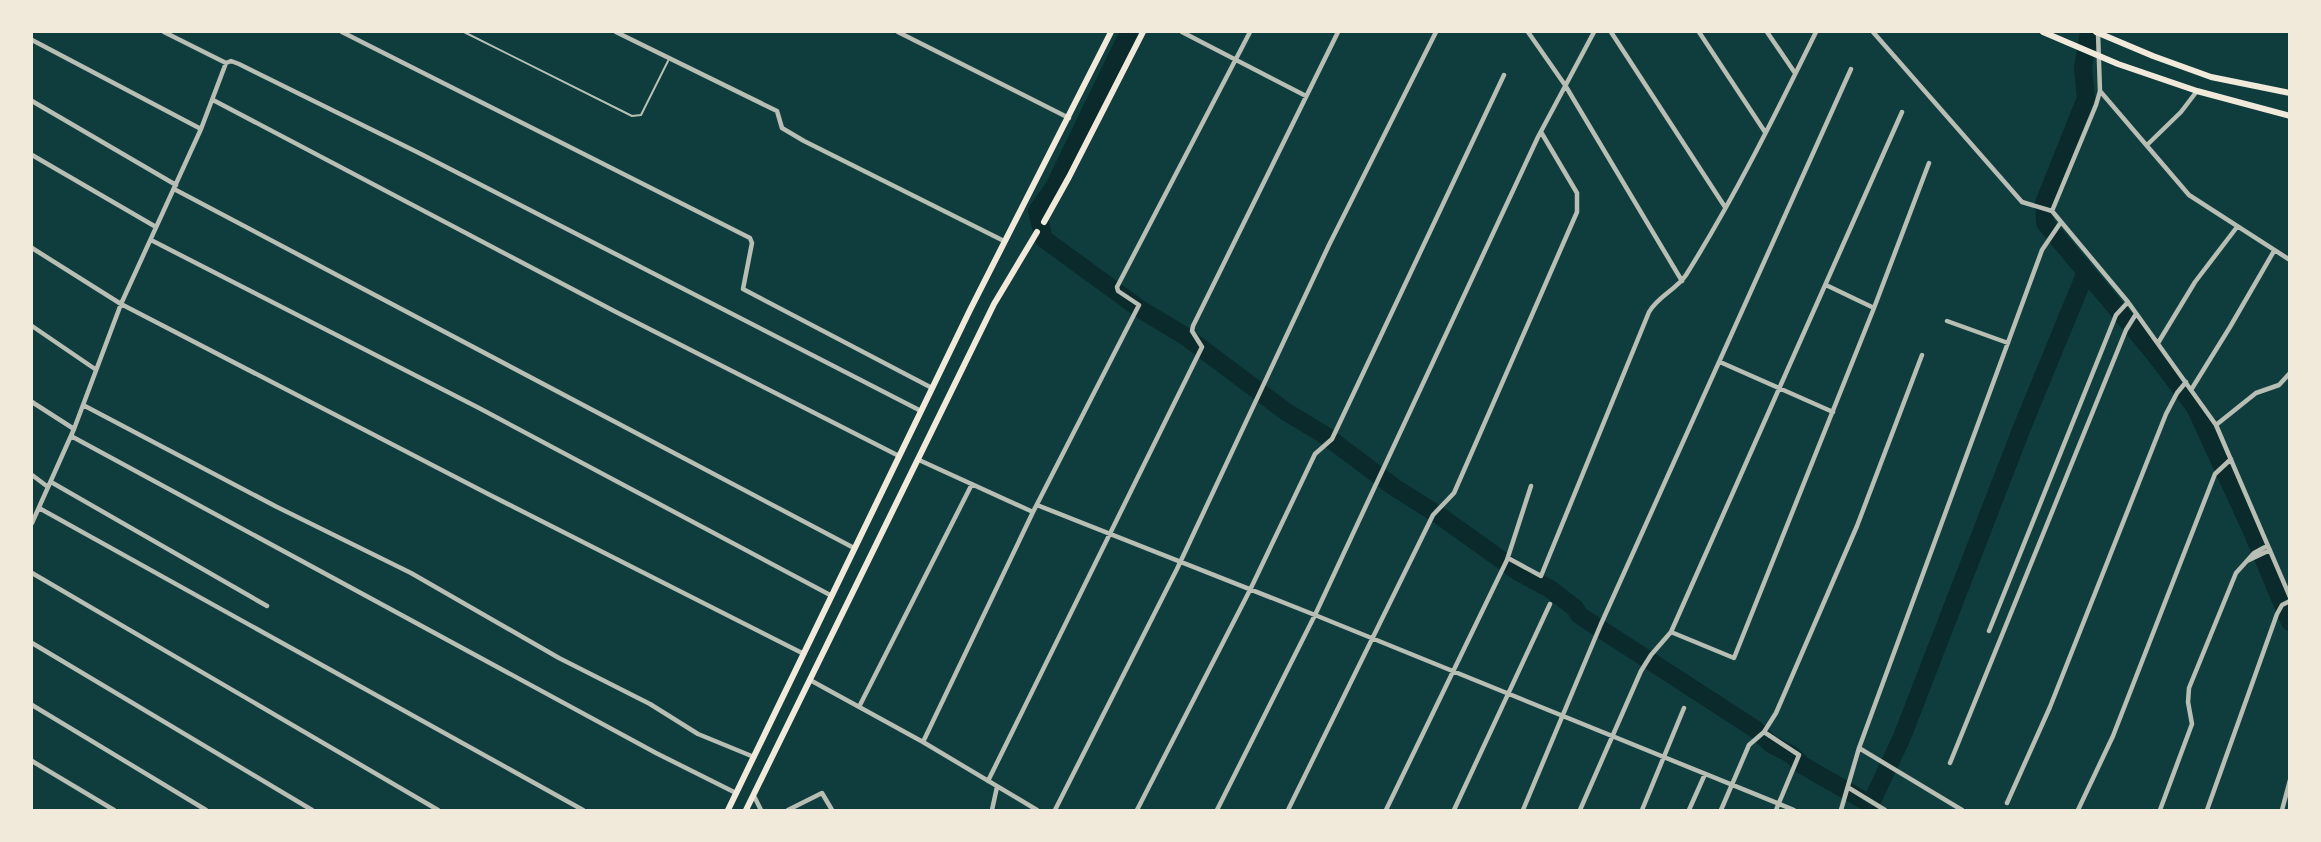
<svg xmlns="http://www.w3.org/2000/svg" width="2321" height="842" viewBox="0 0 2321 842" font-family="'Varela Round',sans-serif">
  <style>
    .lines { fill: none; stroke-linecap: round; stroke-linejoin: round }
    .river { stroke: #0a2a2b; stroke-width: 18 }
    .service { stroke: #b8beb3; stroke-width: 2 }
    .minor { stroke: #b8beb3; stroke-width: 4.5 }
    .primary { stroke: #f1e9da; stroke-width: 6 }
  </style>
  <rect width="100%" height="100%" fill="#0f3d3e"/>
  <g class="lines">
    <path class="river" d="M1129,32L1054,187L1037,211L1044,239L1140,309L1185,336L1285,411L1326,436L1394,487L1440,516L1517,571L1550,589L1575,608L1579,615L1755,729L1771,744L1792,755L1802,765L1870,804
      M2086,272L2153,352L2195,407L2251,529L2290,622
      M1873,799L1902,737L2023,425L2086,272L2045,223L2044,203L2086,98L2083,68L2089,32"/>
    <path class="service" d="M464,32L632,116L641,115L668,61"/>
    <path class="minor" d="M164,32L226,63L231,61L239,64L419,153L921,411
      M342,32L750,238L752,243L743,289L932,388
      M616,32L777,111L782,128L804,141L1004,241
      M898,32L1069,118
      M1182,32L1306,96
      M1528,32L1565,85L1682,281
      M1611,32L1725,207
      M1699,32L1765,132
      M1767,32L1795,73
      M1873,32L2022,202L2052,211
      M32,40L201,129
      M2100,91L2189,195L2290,260
      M213,100L616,312L899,456
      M32,101L176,185
      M2147,145L2181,112L2197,91
      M32,155L156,227
      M174,189L854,548
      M2052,211L2128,302L2216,425L2290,597
      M2052,211L2096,105L2100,91L2098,33
      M151,240L479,408L832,596
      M32,248L121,304L492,496L804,654
      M1826,285L1874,308
      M1947,321L2008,343
      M32,326L95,369
      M2158,343L2195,282L2237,227
      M1720,362L1833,412
      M2191,390L2230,327L2274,251
      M32,402L74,429
      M83,405L277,507L411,573L559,658L650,704L698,734L754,757
      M2216,425L2256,393L2279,385L2290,373
      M71,436L656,753L736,793
      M919,460L1033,512
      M32,475L48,487
      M51,482L267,606
      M1037,505L1315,615L1794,810
      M39,508L583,810
      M32,523L74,429L121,304L201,129L226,63
      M1508,558L1541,576L1649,312C1658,296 1676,290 1686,275C1735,197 1776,113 1816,32
      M2247,561L2270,550
      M32,573L438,810
      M1989,631L2116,315L2128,302
      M1671,632L1734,658L1874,308L1929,163
      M32,643L312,810
      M810,680L923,742L1037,810
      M32,705L206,810
      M859,707L972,484
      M1764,732L1799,755L1776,810
      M923,742L1033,512L1139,305L1118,291L1117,287L1250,32
      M1859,748L1962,810
      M32,761L114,810
      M1950,763L2126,330L2136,314
      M988,781L1202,347L1192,331L1193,326L1338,32
      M1849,788L1885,810
      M754,796L761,810
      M2007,803L2050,707L2166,414L2177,393L2186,382
      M788,810L822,793L832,810
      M992,810L997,787
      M1055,810L1177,569L1329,245L1436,32
      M1137,810L1250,590L1315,454L1332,439L1504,75
      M1217,810L1315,615L1538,137L1594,32
      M1288,810L1433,515L1454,493L1577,212V193L1541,132
      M1386,810L1507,560L1531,486
      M1454,810L1550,604
      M1523,810L1601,624L1851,69
      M1580,810L1641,671L1651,655L1671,632L1902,112
      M1642,810L1684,708
      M1689,810L1705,774
      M1721,810L1749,745L1764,732L1776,713L1857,526L1922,355
      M1841,810L1859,748L2042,250L2061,222
      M2078,810L2113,736L2215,474L2231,459
      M2160,810L2192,724L2188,702L2189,688L2236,573L2254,553L2267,546
      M2207,810L2277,614L2282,605L2290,601
      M2282,810L2290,780"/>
    <path class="primary" d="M2043,32L2118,64L2197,91L2290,116
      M2096,32L2153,56L2211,77L2290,93
      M1044,222L1069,177L1143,32
      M728,810L970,310L1111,32
      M746,810L994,304L1037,232"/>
  </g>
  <rect width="2321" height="842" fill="none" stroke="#f1e9da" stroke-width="66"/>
</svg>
